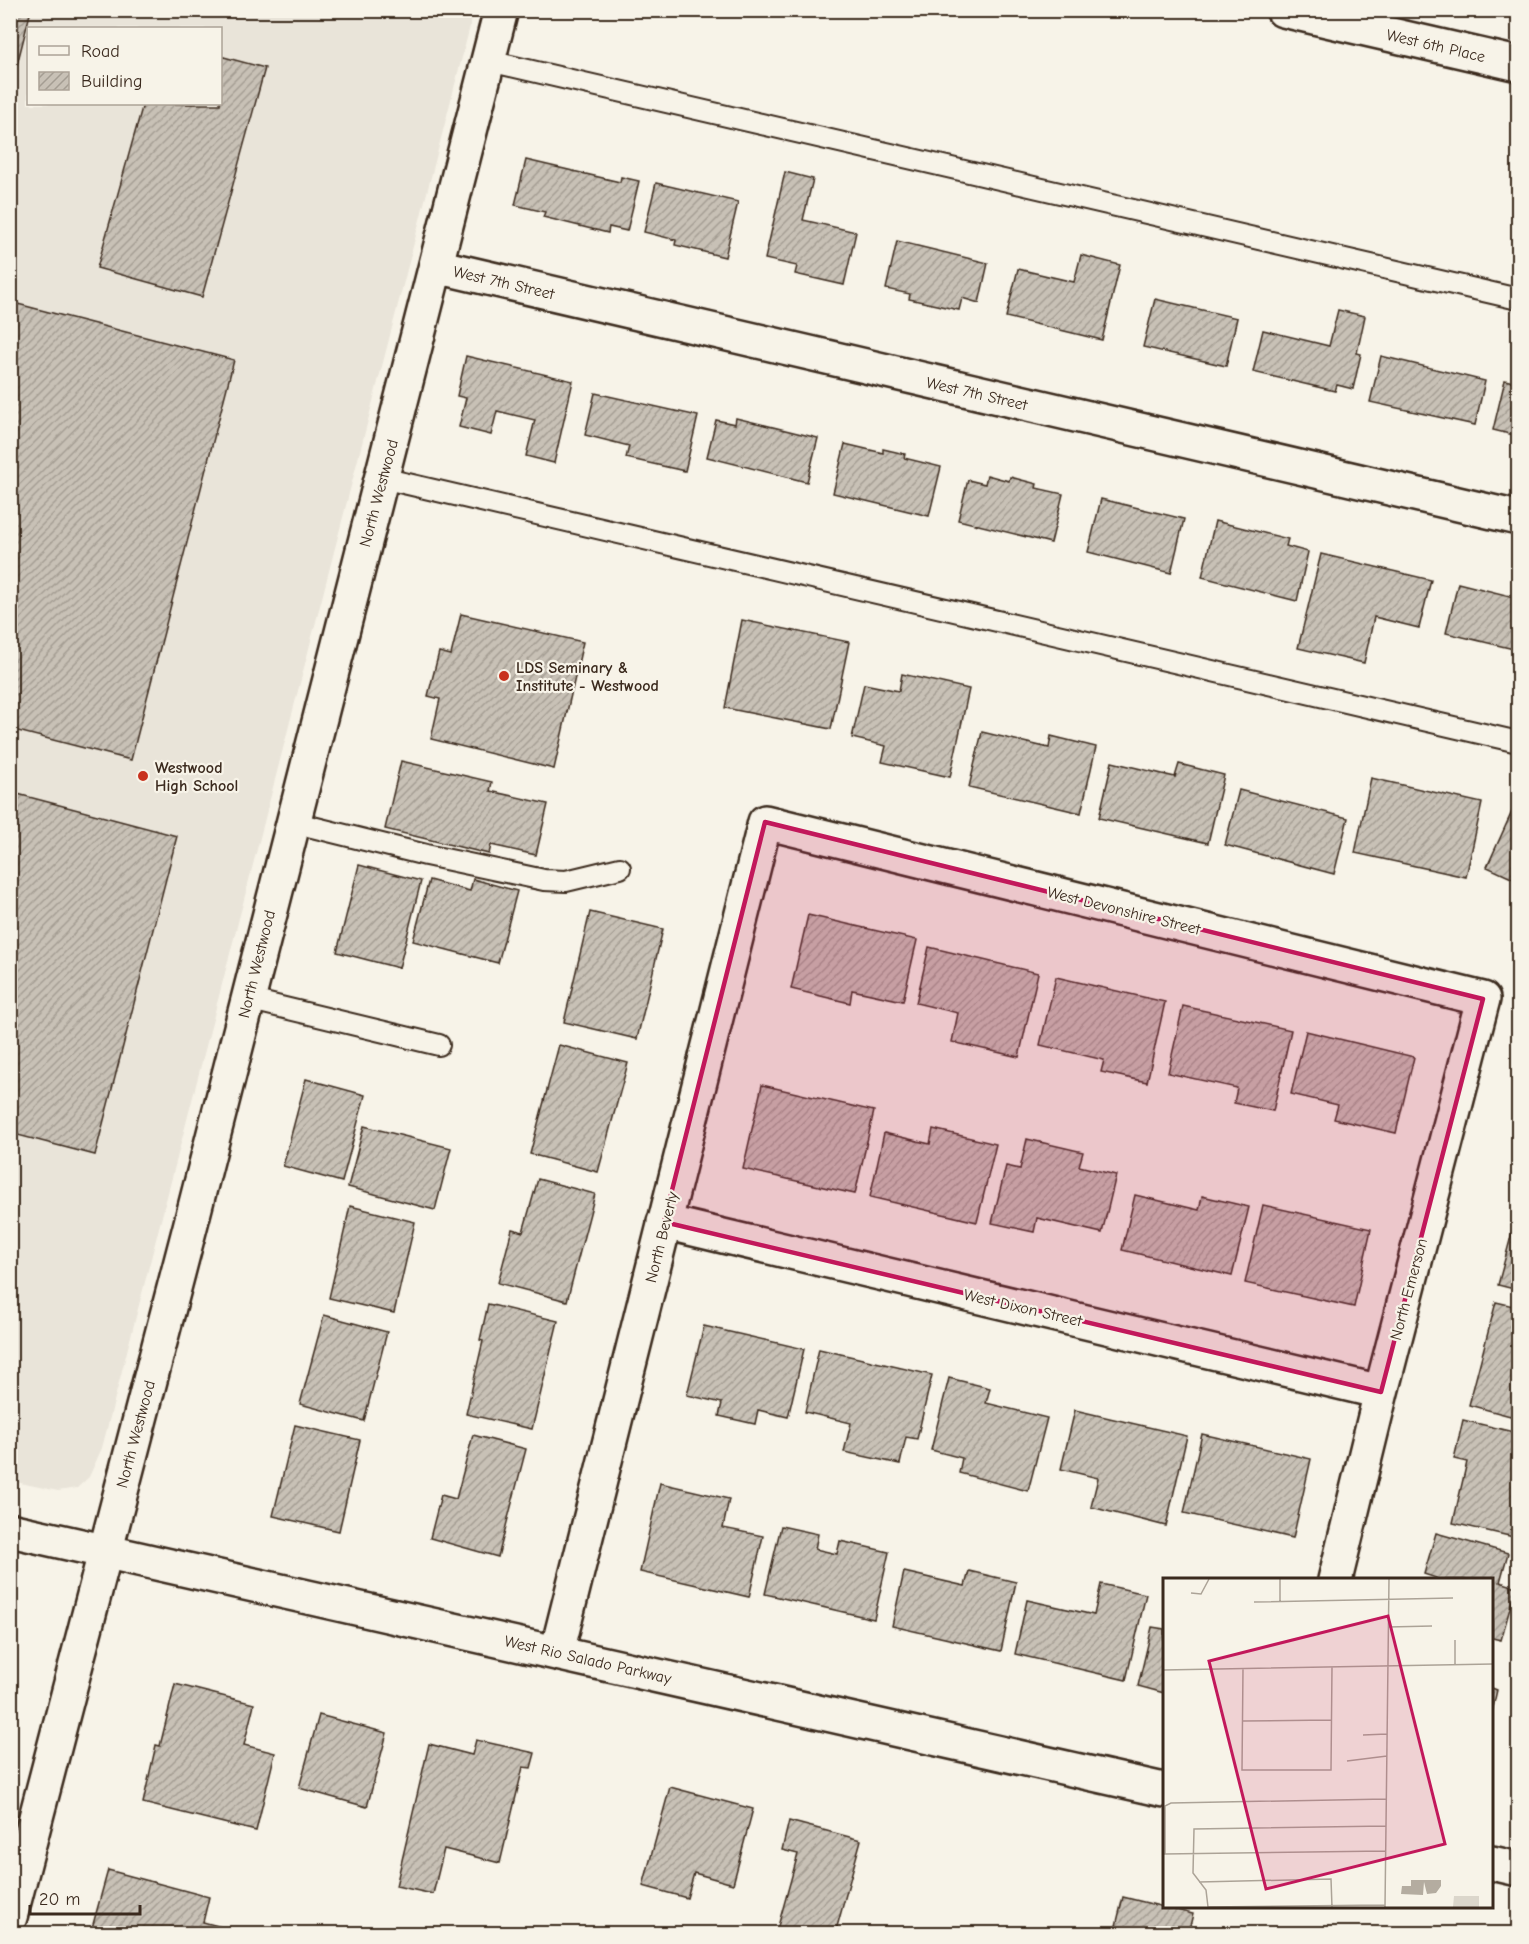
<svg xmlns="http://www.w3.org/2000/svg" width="1529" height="1944" viewBox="0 0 1529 1944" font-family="'Comic Neue',sans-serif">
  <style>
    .built { fill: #e9e4d9; fill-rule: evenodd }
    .building { fill: url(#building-hatch); stroke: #3b2a1e; stroke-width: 1.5 }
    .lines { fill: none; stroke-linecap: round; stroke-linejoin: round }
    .lane-casing { stroke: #3b2a1e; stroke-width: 24 }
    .street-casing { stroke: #3b2a1e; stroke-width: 38 }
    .secondary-casing { stroke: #3b2a1e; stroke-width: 38 }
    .lane { stroke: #f7f3e8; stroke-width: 20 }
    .street { stroke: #f7f3e8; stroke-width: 33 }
    .secondary { stroke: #f7f3e8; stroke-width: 33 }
    .marked { fill: #c2185b; fill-opacity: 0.2; stroke: #c2185b; stroke-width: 4.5; stroke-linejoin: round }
    .poi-dot { fill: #c8321e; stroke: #f7f3e8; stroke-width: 2 }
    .labels { text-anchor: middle; stroke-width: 4.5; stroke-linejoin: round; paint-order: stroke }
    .street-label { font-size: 16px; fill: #3b2a1e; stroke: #f7f3e8 }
    .poi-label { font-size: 16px; font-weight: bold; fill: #3b2a1e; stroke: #f7f3e8; text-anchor: start }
    .inset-road { fill: none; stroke: #aca397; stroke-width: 1.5 }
    .view { fill: #c2185b; fill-opacity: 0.15; stroke: #c2185b; stroke-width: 3 }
    .inset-edge { fill: none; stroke: #3b2a1e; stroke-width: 3 }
  </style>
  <defs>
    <pattern id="building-hatch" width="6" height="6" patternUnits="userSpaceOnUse" patternTransform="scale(1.5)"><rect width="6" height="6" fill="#c8c1b6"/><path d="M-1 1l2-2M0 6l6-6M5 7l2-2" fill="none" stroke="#a49d93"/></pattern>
  </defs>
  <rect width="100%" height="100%" fill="#f7f3e8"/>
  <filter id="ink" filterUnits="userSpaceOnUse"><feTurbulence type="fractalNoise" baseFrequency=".0167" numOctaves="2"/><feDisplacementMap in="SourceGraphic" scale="12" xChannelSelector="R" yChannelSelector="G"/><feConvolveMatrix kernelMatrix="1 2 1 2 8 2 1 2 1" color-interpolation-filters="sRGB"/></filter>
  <g filter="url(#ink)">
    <path class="built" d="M11,11H474L102,1448L89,1477L77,1488L58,1491L11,1481ZM28,28H220V104H28Z"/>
    <path class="building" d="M10,10H31L10,92Z
      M220,56L265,68L202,297L97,268L143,104H220Z
      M526,160L620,182L621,177L639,181L627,231L609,227L608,233L543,217L545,212L515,205Z
      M785,172L813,179L803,220L856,232L844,285L795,274L797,266L765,259Z
      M656,183L738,202L725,257L675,245L676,240L644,232Z
      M897,241L988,263L979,303L962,298L959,310L909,299L910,294L886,289Z
      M1081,255L1120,265L1102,340L1006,317L1018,269L1074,282Z
      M1155,299L1237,318L1226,366L1143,347Z
      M10,302L234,360L131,760L10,729Z
      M1338,310L1365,316L1357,353L1361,354L1353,389L1337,385L1335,391L1253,372L1263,330L1329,346Z
      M466,356L573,381L554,463L526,456L535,420L497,411L491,435L459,427L466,398L457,396Z
      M1381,356L1485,381L1475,425L1370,402Z
      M1505,380L1518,383V436L1493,430Z
      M595,393L698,416L685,471L626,458L629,446L585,435Z
      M736,418L818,438L807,482L707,457L716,420L735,424Z
      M845,444L883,453V449L905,454L904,458L941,467L929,516L833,493Z
      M987,475L1009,481L1010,477L1037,484L1036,488L1063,494L1051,543L958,520L968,480L985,484Z
      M1101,499L1184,519L1171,573L1088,552Z
      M1215,521L1288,539L1286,546L1308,552L1297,601L1202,577Z
      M1321,554L1431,580L1419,628L1374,617L1364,663L1298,648Z
      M1458,583L1518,598V650L1446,633Z
      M461,614L583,642L554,769L431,739L440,699L428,696L439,652L451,655Z
      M742,620L849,642L831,729L725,708Z
      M902,674L969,689L950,777L882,762L886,746L852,738L864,684L899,691Z
      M982,732L1049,748L1051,736L1096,747L1081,813L969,787Z
      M401,761L492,782L490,791L548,804L536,855L491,845L489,854L385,829Z
      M1112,762L1175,777L1179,764L1224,775L1208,843L1099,818Z
      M1371,778L1482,803L1466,877L1355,853Z
      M1239,790L1348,818L1334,874L1225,845Z
      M10,792L177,836L95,1155L10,1133Z
      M1515,805L1518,806V881L1487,867Z
      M359,865L421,881L399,968L337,952Z
      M473,879L517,891L498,963L413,941L429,880L470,891Z
      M590,912L663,929L637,1039L564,1022Z
      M808,915L917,940L903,1001L852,990L850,1003L791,989Z
      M929,947L1038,973L1019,1057L952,1042L958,1013L916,1003Z
      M1056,977L1165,1002L1147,1082L1101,1072L1104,1060L1040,1045Z
      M1183,1006L1291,1030L1273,1111L1234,1103L1237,1088L1168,1073Z
      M1306,1031L1414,1057L1396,1133L1334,1119L1338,1105L1291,1094Z
      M559,1045L628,1063L598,1172L530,1154Z
      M306,1079L365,1095L342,1182L283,1166Z
      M762,1085L874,1111L855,1194L743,1169Z
      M364,1126L451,1148L435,1210L348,1187Z
      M933,1129L996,1144L977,1222L870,1197L884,1133L930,1144Z
      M1027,1139L1083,1152L1079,1166L1116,1175L1102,1233L1037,1218L1034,1232L992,1223L1006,1166L1020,1169Z
      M538,1179L595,1194L567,1301L498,1283L512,1229L523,1232Z
      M1135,1195L1199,1210L1202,1196L1249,1207L1232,1276L1122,1250Z
      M1263,1205L1371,1229L1354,1307L1245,1283Z
      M350,1206L415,1222L394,1313L329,1298Z
      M1518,1210V1290L1498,1285Z
      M1496,1302L1518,1307V1418L1469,1405Z
      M488,1304L558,1321L532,1429L466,1414L483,1341L480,1340Z
      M324,1315L387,1332L364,1421L300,1404Z
      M704,1326L804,1349L788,1417L758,1410L755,1424L719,1416L722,1403L687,1395Z
      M819,1349L932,1375L917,1439L906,1437L900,1464L844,1452L851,1423L805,1412Z
      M949,1378L990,1388L986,1403L1047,1418L1028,1491L959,1473L962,1458L931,1450Z
      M1075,1410L1187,1436L1166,1526L1091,1507L1098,1478L1061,1469Z
      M1463,1420L1518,1433V1538L1453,1523L1467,1462L1454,1459Z
      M295,1425L360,1440L339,1531L273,1516Z
      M1202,1434L1311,1459L1293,1538L1184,1513Z
      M473,1435L526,1449L498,1557L430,1538L441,1495L456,1499Z
      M660,1483L729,1499L723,1528L763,1536L749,1597L640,1572Z
      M781,1526L818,1534L815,1549L837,1554L840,1541L889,1552L874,1619L765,1594Z
      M1436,1533L1508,1553L1500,1582L1516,1587L1501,1640L1492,1638V1580H1436V1578L1424,1574Z
      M969,1571L1016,1582L1001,1651L892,1626L904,1572L965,1586Z
      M1101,1584L1146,1594L1126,1680L1015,1654L1027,1600L1094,1615Z
      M1152,1627L1164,1629V1693L1138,1686Z
      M175,1684L254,1704L244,1745L275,1753L256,1831L143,1803L156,1745L160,1746Z
      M1492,1688L1497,1690L1492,1712Z
      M319,1715L387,1733L367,1807L299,1788Z
      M476,1740L535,1753L531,1768L523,1767L500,1863L444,1849L433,1894L396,1886L429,1744L472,1755Z
      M670,1787L753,1809L733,1884L694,1873L687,1898L643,1886Z
      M789,1821L861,1840L835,1934H789L777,1930L798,1854L782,1850Z
      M108,1870L209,1897L203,1922L222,1927L221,1934H114L92,1928Z
      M1123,1897L1193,1914L1188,1934H1114Z"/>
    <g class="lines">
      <g class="lane-casing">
        <path id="lane" d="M489,61L1518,299
          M382,478L1518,742
          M292,822L426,855L544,880L566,881L620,868
          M247,999L439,1045"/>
      </g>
      <g class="street-casing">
        <path id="street" d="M1283,10L1518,64
          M436,266L1518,518
          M664,1222L1381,1392
          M557,1652L765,822L1483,999L1381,1392L1335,1580
          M10,1917L190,1227L501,10"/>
      </g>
      <g class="secondary-casing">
        <path id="secondary" d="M10,1530L1164,1790
          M1492,1863L1518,1869"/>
      </g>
      <use href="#lane" class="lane"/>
      <use href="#street" class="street"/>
      <use href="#secondary" class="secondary"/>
    </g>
  </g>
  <path class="marked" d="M765,822L1483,999L1381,1392L664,1222Z"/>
  <g class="poi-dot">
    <circle cx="504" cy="676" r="6"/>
    <circle cx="143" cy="776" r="6"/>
  </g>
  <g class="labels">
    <g class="street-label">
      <text transform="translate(1436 45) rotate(13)" y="6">West 6th Place</text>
      <text transform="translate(504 282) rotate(13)" y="6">West 7th Street</text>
      <text transform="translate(977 393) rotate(13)" y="6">West 7th Street</text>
      <text transform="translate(378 493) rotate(-75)" y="6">North Westwood</text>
      <text transform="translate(1124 910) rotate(14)" y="6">West Devonshire Street</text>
      <text transform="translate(256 964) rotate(-76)" y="6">North Westwood</text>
      <text transform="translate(661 1237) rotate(-76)" y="6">North Beverly</text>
      <text transform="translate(1408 1289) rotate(-75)" y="6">North Emerson</text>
      <text transform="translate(1023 1307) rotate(13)" y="6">West Dixon Street</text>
      <text transform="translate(135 1434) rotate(-75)" y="6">North Westwood</text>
      <text transform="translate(588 1659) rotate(13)" y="6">West Rio Salado Parkway</text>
    </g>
    <g class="poi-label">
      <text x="516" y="673">LDS Seminary &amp;<tspan x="516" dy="18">Institute - Westwood</tspan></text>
      <text x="155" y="773">Westwood<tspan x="155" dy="18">High School</tspan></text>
    </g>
  </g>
  <g transform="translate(1163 1578)">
    <rect width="330" height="330" fill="#f7f3e8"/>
    <path d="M291,318H316V329H290Z" fill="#dbd6cb"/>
    <path d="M248,302H278V308L273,315L264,316L261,304L260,317L238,316L239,308H248Z" fill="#b4aca0"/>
    <path class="inset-road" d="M28,15L38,16L46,1M91,24L290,20M117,24V1M225,49L269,48M292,87V62M80,91L79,192H168L169,89M0,92L330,86M80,143L168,142M200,157L224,156M184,183L224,178M1,276L223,273M2,276V228L8,225L223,221M36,304L168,301L169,329M45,329L43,312L30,295L31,251L223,248M45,329L222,327M222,329L226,1"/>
    <path class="view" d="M225,38L282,266L103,311L46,83Z"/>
    <rect width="330" height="330" class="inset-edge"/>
  </g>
  <rect width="1529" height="1944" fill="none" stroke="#f7f3e8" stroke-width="36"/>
  <rect x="18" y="18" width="1493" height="1908" fill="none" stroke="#3b2a1e" stroke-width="2" filter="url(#ink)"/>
  <rect x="27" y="27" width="195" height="78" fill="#f7f3e8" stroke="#aca397" stroke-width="1.5"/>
  <rect x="39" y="46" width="30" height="9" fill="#f7f3e8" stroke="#aca397" stroke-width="1.5"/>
  <text x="81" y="57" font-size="18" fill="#3b2a1e">Road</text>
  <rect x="39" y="72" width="30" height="18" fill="url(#building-hatch)" stroke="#aca397" stroke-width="1.5"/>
  <text x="81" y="87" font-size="18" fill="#3b2a1e">Building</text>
  <path d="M30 1905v9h110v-9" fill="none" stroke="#3b2a1e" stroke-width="3"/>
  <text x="39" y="1905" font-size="18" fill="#3b2a1e" stroke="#f7f3e8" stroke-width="4.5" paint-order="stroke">20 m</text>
</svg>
